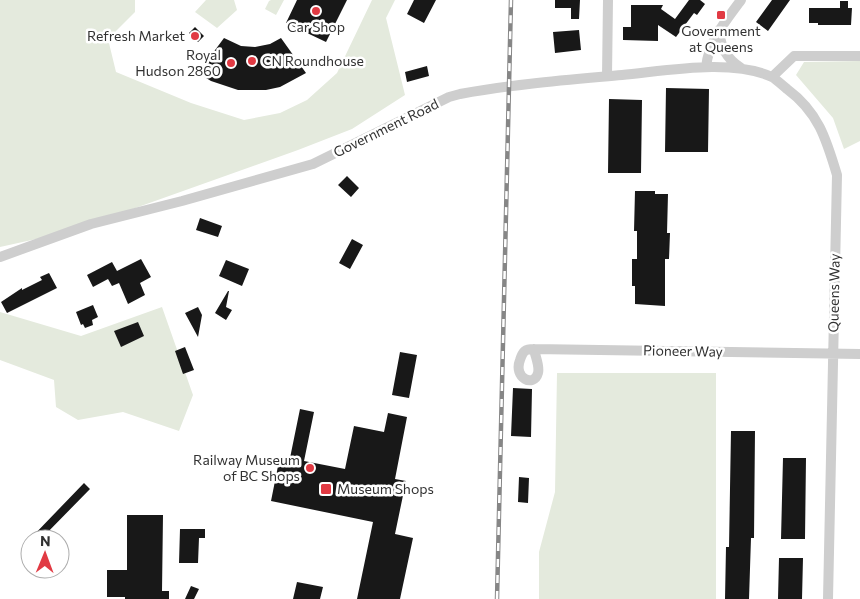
<svg xmlns="http://www.w3.org/2000/svg" width="860" height="599" viewBox="0 0 860 599" font-family="Commissioner,sans-serif">
  <style>
    .green { fill: #e4eadd }
    .building { fill: #181818 }
    .lines { fill: none; stroke-linecap: round; stroke-linejoin: round }
    .minor { stroke: #cecece; stroke-width: 10 }
    .rail-casing { stroke: #868686; stroke-width: 4.5 }
    .rail { stroke: #fff; stroke-width: 2.5; stroke-dasharray: 8; stroke-linecap: butt }
    .poi-dot { fill: #e13a43; stroke: #fff; stroke-width: 2 }
    .labels { text-anchor: middle; stroke-width: 5; stroke-linejoin: round; paint-order: stroke }
    .poi-label { font-size: 14px; fill: #313131; stroke: #fff; text-anchor: end }
    .street-label { font-size: 14px; fill: #313131; stroke: #fff }
  </style>
  <rect width="100%" height="100%" fill="#fff"/>
  <path class="green" d="M0,0H135V12L108,39L116,72L191,103L244,120L280,113L307,100L337,73L372,0H395L386,18L405,95L352,129L298,150L68,232L0,247Z
    M206,0H234L237,10L217,28L195,12Z
    M271,0H284L276,15L265,9L269,1Z
    M860,61V141L844,149L833,118L796,75L804,62Z
    M162,307L193,395L179,431L123,412L78,420L56,407L54,380L0,360V312L81,336Z
    M557,373H716V599H539V552L555,492Z"/>
  <path class="building" d="M297,0H347L326,42L286,23Z
    M414,0H436L424,23L407,14Z
    M555,0H580L579,19H571V8H555Z
    M689,0H700L705,4L697,15L694,13L676,37L658,25V41L623,40V27H631V5H663L661,9L675,19Z
    M772,0H790L768,31L756,22Z
    M840,1H848V8H852L851,25H818V23H809V8H840Z
    M195,27L204,36L198,42L189,33Z
    M579,30L581,50L555,53L553,32Z
    M224,38L241,46L255,47L270,44L281,38L306,73L280,87L266,90H238L211,81L198,73Z
    M427,66L429,76L407,82L405,72Z
    M666,88L709,89L708,152H665Z
    M609,99L642,100L641,173H608Z
    M347,176L359,188L351,197L338,185Z
    M635,191H655V194H668L667,233H670L669,259H665V306L635,304V286H632V259H637V231H634Z
    M200,218L222,226L218,237L196,230Z
    M352,239L363,245L350,269L339,263Z
    M141,259L151,277L140,283L145,295L128,304L119,283L112,286L108,279L93,287L87,275L112,262L117,271Z
    M226,260L249,269L242,286L219,276Z
    M49,273L57,288L7,313L1,302L22,288V290L42,280L40,277Z
    M228,291H229L226,307L232,310L226,320L215,313Z
    M93,305L98,317L92,320L93,325L85,328L83,324L81,325L76,312Z
    M198,307L202,315L198,337L185,313Z
    M138,322L144,336L121,347L114,331Z
    M185,347L194,370L183,374L175,351Z
    M400,352L417,355L409,398L392,395Z
    M513,388L532,389L531,437L511,436Z
    M300,409L314,412L304,461L345,469L354,426L384,432L388,413L407,417L395,479L406,481L395,534L413,538L400,599H357L373,522L271,501L280,456L290,458Z
    M731,431H755L754,538H751L749,599H725L726,547H729Z
    M783,458H806L805,539H781Z
    M519,477L529,478L528,503L518,502Z
    M84,483L90,489L41,539H30Z
    M127,515H163L162,591H169V599H125V597H107V570H127Z
    M180,529H205V538H199L198,563H179Z
    M779,558H803L802,599H778Z
    M297,582L323,587L320,599H293Z
    M191,586L199,589L194,599H185Z"/>
  <g class="lines">
    <path class="minor" d="M719,30C721,48 726,58 741,68
      M706,67C709,40 725,22 741,0
      M607,76L608,0
      M772,77L794,56H860
      M0,257L91,224L182,201L313,164L449,97L460,94C514,84 567,80 622,75C665,71 731,58 772,77C777,80 782,85 787,89C818,112 826,138 837,175L828,599
      M534,349C535,356 540,366 538,373C534,388 513,378 520,360C523,351 525,349 534,349L860,354"/>
    <g class="rail-casing">
      <path id="rail" d="M497,599L511,0"/>
    </g>
    <use href="#rail" class="rail"/>
  </g>
  <g class="poi-dot">
    <circle cx="316" cy="11" r="5"/>
    <rect x="716" y="10" width="10" height="10" rx="2.5"/>
    <circle cx="195" cy="36" r="5"/>
    <circle cx="252" cy="61" r="5"/>
    <circle cx="231" cy="63" r="5"/>
    <circle cx="310" cy="468" r="5"/>
    <rect x="320" y="483" width="12" height="12" rx="2.5"/>
  </g>
  <g class="labels">
    <g class="poi-label">
      <text x="316" y="32" text-anchor="middle">Car Shop</text>
      <text x="721" y="36" text-anchor="middle">Government<tspan x="721" dy="16">at Queens</tspan></text>
      <text x="185" y="41">Refresh Market</text>
      <text x="221" y="60">Royal<tspan x="221" dy="16">Hudson 2860</tspan></text>
      <text x="262" y="66" text-anchor="start">CN Roundhouse</text>
      <text x="300" y="465">Railway Museum<tspan x="300" dy="16">of BC Shops</tspan></text>
      <text x="337" y="494" text-anchor="start">Museum Shops</text>
    </g>
    <g class="street-label">
      <text transform="translate(386 128) rotate(-26)" y="5">Government Road</text>
      <text transform="translate(834 293) rotate(-89)" y="5">Queens Way</text>
      <text transform="translate(683 351) rotate(1)" y="5">Pioneer Way</text>
    </g>
  </g>
  <g transform="translate(45 554) rotate(1)"><circle r="24" fill="#ffffff" stroke="#adadad"/>
  <path d="M0-4L9 19L0 12L-9 19Z" fill="#e13a43"/>
  <text y="-8" font-size="14" font-weight="bold" text-anchor="middle" fill="#313131">N</text>
  </g>
</svg>
